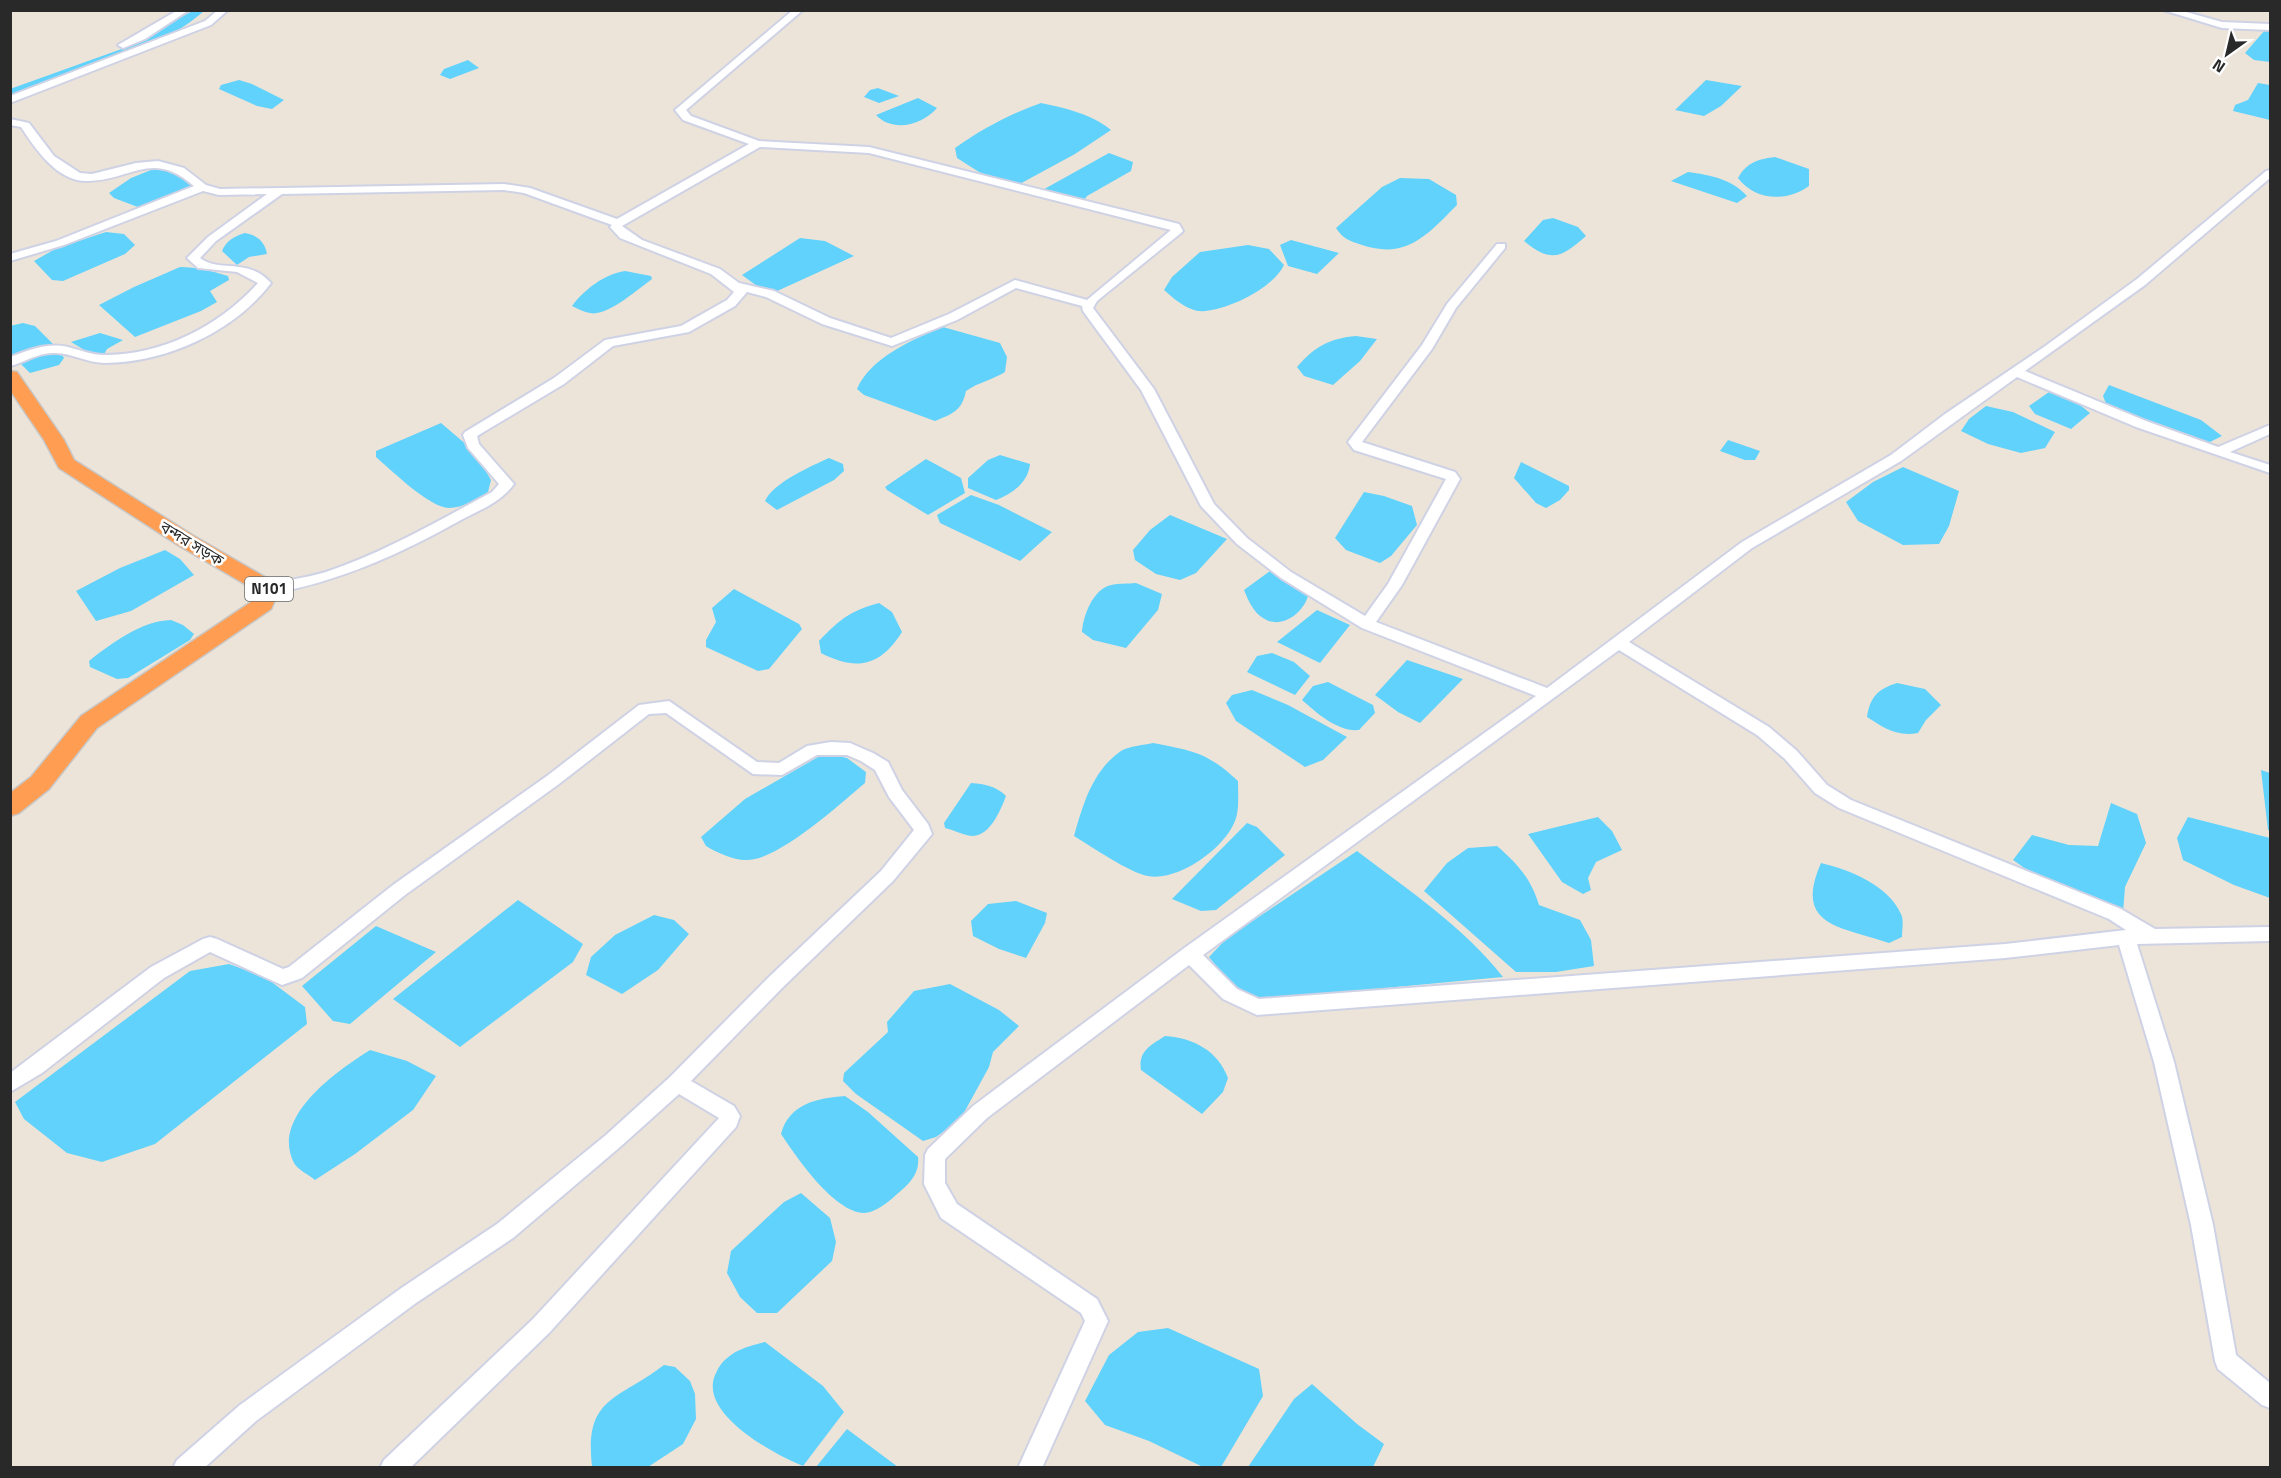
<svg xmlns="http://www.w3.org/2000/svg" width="2281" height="1478" viewBox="0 0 2281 1478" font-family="'Titillium Web','Noto Sans Bengali',sans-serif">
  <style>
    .water { fill: #60d2fb }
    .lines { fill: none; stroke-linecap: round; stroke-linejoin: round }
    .canal { fill: #60d2fb; fill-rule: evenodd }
    .minor-casing { stroke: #ced2e4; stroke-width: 4 }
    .highway-casing { stroke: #c7c7c7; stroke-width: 3 }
    .minor { fill: #fff; fill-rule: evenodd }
    .highway { fill: #ff9d52; fill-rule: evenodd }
    .labels { text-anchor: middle; stroke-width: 5; stroke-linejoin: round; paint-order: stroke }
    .shield { fill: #fff; stroke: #696969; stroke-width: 1.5 }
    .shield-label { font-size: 15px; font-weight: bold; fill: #292929 }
    .street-label { font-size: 16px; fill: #292929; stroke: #fff }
  </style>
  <rect width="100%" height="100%" fill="#ede4d9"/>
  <path class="water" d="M2265,30H2270V62L2254,60L2245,53Z
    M468,60L479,68L450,79L440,75L444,69Z
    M239,80L252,84L284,100L272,109L257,106L219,89L221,85Z
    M1706,80L1742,86L1721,106L1704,116L1675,110Z
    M2258,83L2270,85V120L2233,111L2235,105L2248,100Z
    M878,88L899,96L879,103L864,97L870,90Z
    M918,98L937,108C922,125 893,133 876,115Z
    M1041,103C1065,108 1092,114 1111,130L1075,154L1016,186L979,172L957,158L955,148C982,129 1010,114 1041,103Z
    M1109,153L1133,162L1131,171L1087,196L1083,202L1039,192Z
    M1775,157L1809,169V186C1787,202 1755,201 1738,178C1747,162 1759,159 1775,157Z
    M161,166L172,167L196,187L143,209L114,198L109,193L131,178Z
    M1688,172C1710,175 1732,179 1747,196L1737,203L1671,181Z
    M1400,178L1429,179L1456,195L1457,205C1428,234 1407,260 1362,245C1350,241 1343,239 1336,228L1382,187Z
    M1553,218L1578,227L1586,236C1562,257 1552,264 1524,241L1543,220Z
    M106,232L124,234L135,245L125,254L63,281L52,280L34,261L57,248Z
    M245,233C257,235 265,242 267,254L249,257L237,265L222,251C226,241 234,236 245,233Z
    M800,238L825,241L854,256L775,292L757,286L742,275Z
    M1291,240L1339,253L1317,274L1288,266L1280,245Z
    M1248,245L1269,249L1284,265C1273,288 1230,309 1205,311C1190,313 1174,299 1164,290L1172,277L1200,252Z
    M180,267C197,267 212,271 228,276L229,280L210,291L217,302L201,311L135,337L99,305L134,287Z
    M625,271L651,276L652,279C638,289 607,317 590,313C584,312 578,309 572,306C584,290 604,274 625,271Z
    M23,323L35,326L53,344C41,349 23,359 11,354L10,326Z
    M943,327L1000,343L1007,357L1005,372C992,380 979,382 966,391C962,411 952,414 935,421L864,395L857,389C870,358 913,339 943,327Z
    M100,333L123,340L107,349L103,356L91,354L71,342Z
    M1356,336L1377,339L1360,361L1333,385L1304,376L1297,367C1314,347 1330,338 1356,336Z
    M50,352H60L64,358L59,365L30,373L19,362Z
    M2109,385L2201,420L2222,436L2204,445L2107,406L2103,396Z
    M2049,392L2075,401L2090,413L2071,429L2035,414L2029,406Z
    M1986,406L2013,412L2055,432L2045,448L2021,453L1988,444L1961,431L1969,419Z
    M441,423L475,452L491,480L488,492C477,499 463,508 449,508C430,508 391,470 376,457V451Z
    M1728,440L1760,451L1755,460H1745L1720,451Z
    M1000,455L1030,464C1028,483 1012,494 996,500L968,488V478L988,460Z
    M829,458L843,464L844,471L834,480L777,510L765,501C773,483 811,466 829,458Z
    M926,459L961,478L965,493L928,515L887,490L885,487Z
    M1521,462L1569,486V490L1560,500L1546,508L1536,503L1514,478Z
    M1903,467L1959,491L1949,526L1939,544L1903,545L1858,521L1846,502L1873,482Z
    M1364,492L1384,496L1412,506L1417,525L1391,556L1380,563L1346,550L1335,538Z
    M971,495L999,505L1052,532L1020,561L940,523L937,515Z
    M1170,515L1227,539L1196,573L1180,580L1156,574L1135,560L1133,550L1150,530Z
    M165,550L180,559L194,575L131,611L96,621L76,591L120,568Z
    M1270,571L1297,585L1308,596C1303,614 1280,630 1263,618C1254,613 1248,600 1244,590Z
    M1136,583L1162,594L1158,610L1126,648L1093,640L1082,632C1083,616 1093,589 1111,585C1119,583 1128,584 1136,583Z
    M734,589L799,624L802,629L769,669L758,671L706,647V640L716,622L712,608Z
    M879,603L892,612L902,632C880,667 856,671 821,653L819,641C840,619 850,611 879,603Z
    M1317,610L1350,625L1320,663L1277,642Z
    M171,620L183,625L194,634L190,640L128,678L117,679L90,667L89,661C112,643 141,621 171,620Z
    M1272,653L1294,662L1310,676L1295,695L1247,672L1257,656Z
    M1407,660L1463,679L1420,723L1398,712L1375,695Z
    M1328,682L1373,705L1375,713L1359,730C1338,732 1318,714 1302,700L1313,686Z
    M1897,683L1925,689L1941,705L1926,720L1918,733C1897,737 1884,728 1867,717C1870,697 1878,689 1897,683Z
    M1252,690L1288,705L1347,737L1323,760L1305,767L1236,721L1226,703L1232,695Z
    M1153,743C1193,751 1207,752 1238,781C1238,792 1239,804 1237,814C1231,845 1179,882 1148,876C1130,873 1092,847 1074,836C1083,805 1092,771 1121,751C1129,746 1144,745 1153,743Z
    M825,753L847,758L866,772L865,783C840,804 777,862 745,860C734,860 715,852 706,846L701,837L745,799Z
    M2261,770L2270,773V831L2268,830Z
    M971,783C985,784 996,786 1006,796C1001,809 991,835 973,836C965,836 954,830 945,828L944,823Z
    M2111,803L2137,814L2146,843L2125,887L2123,913L2043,881L2013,860L2032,835L2069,845L2098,846Z
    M1598,817L1612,831L1622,850L1596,862L1588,878L1591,890L1583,894L1562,882L1528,834Z
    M2188,817L2270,838V898L2234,885L2183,860L2177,838Z
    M1247,823L1257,827L1285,855L1216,910L1201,911L1172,899Z
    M1497,846C1518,864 1531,879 1539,905L1580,920L1591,940L1594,966L1556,972H1516L1424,891L1447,863L1468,848Z
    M1357,851C1408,890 1463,926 1503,977L1258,1000L1228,981L1209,957L1227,938Z
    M1821,863C1850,870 1888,885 1901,914C1904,920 1902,930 1902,937L1889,943C1841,926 1793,927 1821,863Z
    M518,900L583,944L573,962L460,1047L393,999Z
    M1016,901L1047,913L1045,923L1026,958L999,949L973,936L971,921L988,904Z
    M654,915L674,920L689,934L658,970L622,994L586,975L591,957L615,935Z
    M376,926L436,952L350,1024L333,1021L302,986Z
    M229,964L265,977L305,1007L307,1024L155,1144L102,1162L67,1153L24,1119L15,1102L190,971Z
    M950,984L999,1010L1019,1026L993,1052L989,1067L960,1120L936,1137L923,1141L856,1094L843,1081L844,1073L888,1032L887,1022L914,991Z
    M1165,1036C1194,1038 1218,1051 1228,1078L1223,1092L1202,1114L1141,1070C1138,1051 1151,1045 1165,1036Z
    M370,1050L407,1061L436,1076L413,1110L355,1154L315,1180C309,1175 297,1169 294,1163C270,1117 337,1071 370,1050Z
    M845,1096L868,1112L918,1157C920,1174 909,1184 896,1195C889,1202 874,1213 864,1213C834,1212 797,1158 781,1134C789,1104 817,1098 845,1096Z
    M801,1193L830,1218L836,1242L832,1261L777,1313H757L740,1297L727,1273L731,1251L784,1202Z
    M1168,1328L1259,1369L1263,1396L1221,1467H1203L1149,1441L1105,1425L1085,1401L1109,1355L1138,1332Z
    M765,1342L823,1386L844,1412L803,1466C773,1454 696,1412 716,1373C725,1353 744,1347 765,1342Z
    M664,1365L675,1367L690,1381L695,1394L696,1419L683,1444L648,1467L592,1466C584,1396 619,1400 664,1365Z
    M1312,1384L1357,1424L1384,1444L1373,1467H1248L1294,1399Z
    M847,1429L898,1467H816Z"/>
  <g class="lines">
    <path class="canal" d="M194,10H205C162,50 67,79 10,95V89L130,46Z"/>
    <g class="minor-casing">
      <path id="minor" d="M178,10H189L145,39L123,48L118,45Z
        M218,10H228L211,25L10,103V96L205,21Z
        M793,10H803L686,110L691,116L759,141L869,147L1179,224L1183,231L1181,233L1097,301L1093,308L1154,389L1214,504L1247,538L1291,572L1365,616L1388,584L1446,479L1354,450L1348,442L1422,345L1447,304L1497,244H1505V248L1456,308L1432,349L1362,442L1455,472L1460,479L1402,585L1376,622L1547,688L1742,542L1891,455L1945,414L2044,347L2137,279L2266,171L2270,170V178L2145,285L2025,371L2146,421L2218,447L2270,425V434L2230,452L2270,465V473L2136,427L2017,377L1901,461L1752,548L1629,642L1769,727L1797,751L1827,785L1851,800L2121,909L2155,929L2270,927V941L2137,944L2174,1062L2213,1225L2236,1355L2270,1383V1408L2262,1405L2218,1369L2215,1361L2191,1225L2154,1062L2119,945L2005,958L1257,1015L1223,999L1189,965L987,1118L945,1159V1183L957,1204L1097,1299L1108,1321L1042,1468H1018L1085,1321L1081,1313L941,1218L924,1184L925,1155L928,1149L973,1106L1183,949L1536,696L1362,628L1281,578L1237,544L1201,506L1141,390L1083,311L1082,306L1016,288L957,320L892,346L822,324L766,297L747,292L735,306L689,332L613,346L564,384L477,436L479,444L514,484C501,502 480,510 461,520C400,554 339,582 269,594L264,592L261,589L264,586C285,580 306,578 326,572C385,552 438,521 492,492L499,484L468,448L463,435L465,432L554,378L605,340L681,326L727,300L734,292L711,274L620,238L610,227L612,225L524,193L504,190L282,194L216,241L200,258C219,273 248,257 271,283C233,333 166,362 105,363C87,363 72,353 55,353C39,352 25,362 10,366V357C29,350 48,342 68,347C80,350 92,355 104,355C163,355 219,326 258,283L237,272L198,268L187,258L208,237L267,194L219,195L203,191L64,245L10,261V254L56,241L194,186C152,149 132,180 88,181C58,182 36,150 21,127L10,125V119L29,123L54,156L80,173L92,174L136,163L158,161L184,168L206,185L220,189L504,184L530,188L617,219L749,144L683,120L675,110ZM760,147L869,153L1171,230L1087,300L1015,280L949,314L891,338L830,318L774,291L739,283L720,269L642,240L622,226ZM1619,650L1757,735L1785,759L1815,793L1839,808L2109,919L2126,930L2005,944L1259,999L1237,989L1203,955Z
        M2163,10H2179L2222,22L2270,24V30L2222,28Z
        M669,701L757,762L779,763L807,746L831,742L850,743L873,753L888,762L902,790L928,824L932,834L893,881L783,987L691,1081L734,1106L740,1116L736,1127L549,1333L410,1468H380L384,1460L533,1319L719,1118L679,1094L620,1147L513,1238L416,1303L256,1421L204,1468H173L177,1460L240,1405L400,1289L497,1224L606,1135L670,1077L769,977L881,871L914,830L889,797L875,770L861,761L847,755H817L782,775L753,774L666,713L649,714L559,784L405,895L302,978L282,985L210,952L164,978L42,1073L10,1092V1073L151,967L203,939L210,937L217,939L283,969L289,967L393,885L547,776L639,705Z"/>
    </g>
    <g class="highway-casing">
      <path id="highway" d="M10,371L17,372L64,440L74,460L192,535L277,584L280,589L271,609L97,728L49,789L19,813L10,816V793L31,777L81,716L254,600L257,591L178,545L59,468L44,440L10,390Z"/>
    </g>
    <use href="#minor" class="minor"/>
    <use href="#highway" class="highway"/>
  </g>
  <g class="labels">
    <rect class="shield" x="245" y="577" width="48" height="24" rx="4.5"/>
    <g class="shield-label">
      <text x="269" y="594">N101</text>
    </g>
    <g class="street-label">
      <text transform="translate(192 543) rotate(31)" y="6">বন্দর সড়ক</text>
    </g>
  </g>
  <rect width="2281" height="1478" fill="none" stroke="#292929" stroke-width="24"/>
  <g transform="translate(2227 54) rotate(214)" stroke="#ffffff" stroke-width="4.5" paint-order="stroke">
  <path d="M0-4.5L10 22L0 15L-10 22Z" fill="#292929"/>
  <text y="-9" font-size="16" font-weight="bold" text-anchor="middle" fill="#292929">N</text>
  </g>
</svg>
